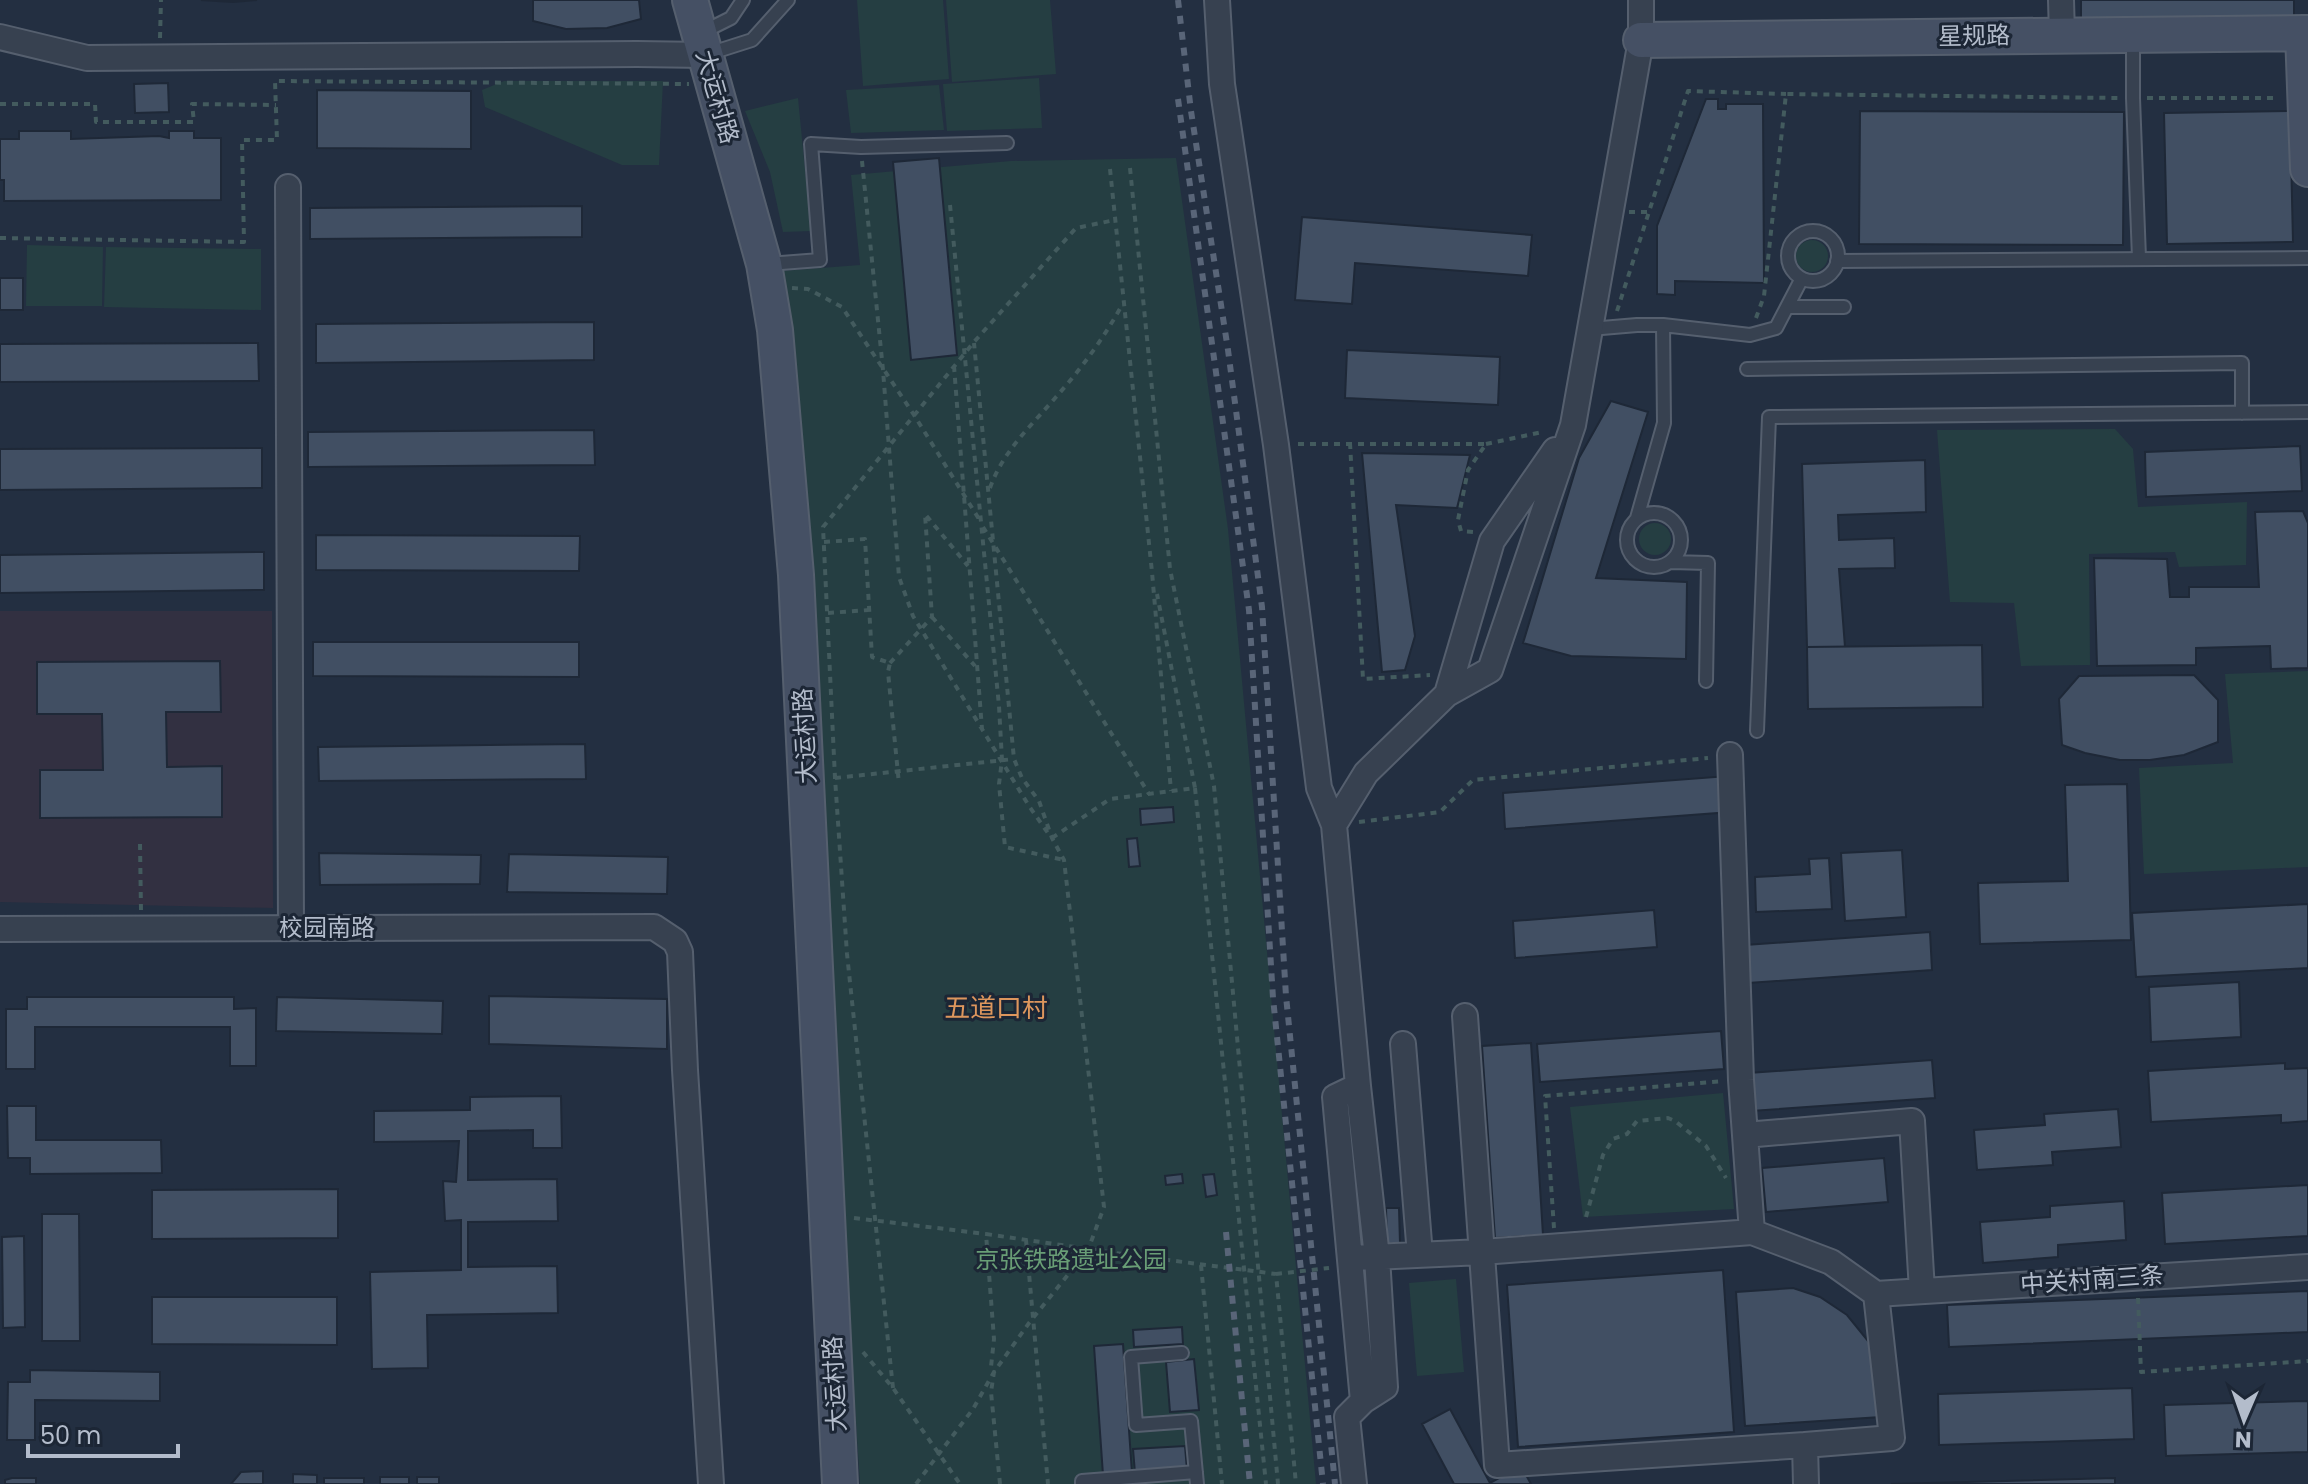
<svg xmlns="http://www.w3.org/2000/svg" width="2308" height="1484" viewBox="0 0 2308 1484" font-family="Poppins,'Noto Sans SC',sans-serif">
  <style>
    .medical { fill: #323041 }
    .green { fill: #253e42 }
    .building { fill: #414f63; stroke: #1e2837; stroke-width: 2 }
    .lines { fill: none; stroke-linecap: round; stroke-linejoin: round }
    .lane-casing { stroke: #555f6e; stroke-width: 16 }
    .street-casing { stroke: #555f6e; stroke-width: 28 }
    .secondary-casing { stroke: #555f6e; stroke-width: 38 }
    .path { stroke: #435b5e; stroke-width: 4; stroke-dasharray: 6 6; stroke-linecap: butt }
    .lane { stroke: #374150; stroke-width: 12 }
    .street { stroke: #374150; stroke-width: 24 }
    .secondary { stroke: #455064; stroke-width: 34 }
    .rail { stroke: #596578; stroke-width: 6; stroke-dasharray: 8 8; stroke-linecap: butt }
    .path-bridge { stroke: #435b5e; stroke-width: 4; stroke-dasharray: 6 6; stroke-linecap: butt }
    .labels { text-anchor: middle; stroke-width: 6; stroke-linejoin: round; paint-order: stroke }
    .street-label { font-size: 24px; fill: #b3bccb; stroke: #1c2635 }
    .park-label { font-size: 24px; fill: #699e76; stroke: #1c2635 }
    .neighbourhood-label { font-size: 26px; fill: #dd965d; stroke: #1c2635 }
  </style>
  <rect width="100%" height="100%" fill="#232f41"/>
  <path class="medical" d="M0,611H272L273,908L0,902Z"/>
  <path class="green" d="M857,0H943L949,79L863,86Z
    M946,0H1050L1056,74L952,82Z
    M1039,78L1042,128L947,131L943,84Z
    M504,81H663L659,165H622L485,107L482,90Z
    M939,85L944,130L851,133L846,90Z
    M798,98L811,231L783,232L770,172L745,111Z
    M1176,158L1228,529L1316,1484H860L782,271L860,265L851,175L1011,161Z
    M1796 256a16 16 0 1 1 32 0a16 16 0 1 1-32 0Z
    M27,245L103,247L102,306H26Z
    M106,247L261,249V310L104,307Z
    M2115,429L2133,449L2138,507L2247,502L2246,565L2179,567L2175,552L2089,554L2090,665L2021,666L2014,603L1950,602L1937,430Z
    M1639 539a16 16 0 1 1 32 0a16 16 0 1 1-32 0Z
    M2308,671V867L2144,874L2139,768L2233,763L2225,674Z
    M1723,1093L1734,1209L1583,1217L1570,1107Z
    M1456,1279L1464,1372L1417,1376L1409,1283Z"/>
  <path class="building" d="M201,0H257L233,2Z
    M533,0H639L641,19L607,28L566,29L533,21Z
    M2081,0H2294V18L2081,21Z
    M168,83L169,112L135,113L134,84Z
    M317,90L471,91V149L317,148Z
    M1706,99H1718V109H1726V104H1763L1764,283L1675,281V295L1657,294V226Z
    M1860,111L2124,112L2123,245L1859,244Z
    M2290,111L2293,242L2167,244L2164,113Z
    M19,131H71V139L159,136L169,138V131H194V138H221V200L4,201V180H0V139H19Z
    M939,158L957,355L911,360L893,162Z
    M582,206V237L310,239V208Z
    M1302,217L1532,235L1528,276L1355,263L1352,304L1295,300Z
    M0,278H23V310H0Z
    M594,322V360L316,363V324Z
    M258,343L259,381L0,382V344Z
    M1347,350L1500,357L1498,405L1345,398Z
    M1611,401L1648,412L1596,578L1687,582L1686,659L1571,656L1523,643L1579,458Z
    M594,430L595,465L308,467V432Z
    M2300,446L2302,491L2146,497L2145,452Z
    M262,448V488L0,490V449Z
    M1362,453L1470,455L1457,508L1396,505L1415,636L1405,670L1382,672Z
    M1925,460L1926,512L1838,515L1839,540L1894,538L1895,568L1839,569L1845,647H1807L1802,464Z
    M2303,511L2308,523V668L2271,669L2270,646L2196,648V665L2097,666L2094,558L2167,559L2170,597H2189V587H2259L2255,512Z
    M316,535L580,536L579,571L316,570Z
    M264,552V590L0,593V555Z
    M313,642H579V677L313,676Z
    M1982,645L1983,707L1808,709L1807,647Z
    M220,661L221,712H166L167,767L222,766V817L40,818V770H103L102,714H37V662Z
    M2194,675L2218,700V742L2184,755L2150,760H2120L2085,753L2062,745L2059,699L2079,676Z
    M585,744L586,779L319,781L318,747Z
    M1728,776L1731,812L1505,829L1503,793Z
    M2127,784L2131,940L1980,944L1978,883L2068,881L2065,785Z
    M1173,807L1174,822L1141,825L1140,809Z
    M1137,838L1140,866L1129,867L1127,839Z
    M1902,850L1906,917L1845,921L1841,853Z
    M319,853L481,855L480,884L320,885Z
    M509,854L668,857L667,894L507,892Z
    M1829,858L1832,909L1756,912L1755,877L1810,874L1809,859Z
    M2308,904V968L2136,977L2132,913Z
    M1654,910L1657,947L1515,958L1513,921Z
    M1930,932L1932,970L1748,983L1745,945Z
    M2239,982L2241,1037L2151,1042L2149,987Z
    M489,996L667,999V1049L489,1044Z
    M27,997H234V1009L256,1008V1066H230V1027H35V1069H6V1009H27Z
    M277,997L443,1001L442,1034L276,1031Z
    M1721,1031L1724,1069L1540,1082L1537,1044Z
    M1531,1043L1543,1235L1495,1238L1482,1046Z
    M1932,1060L1935,1098L1751,1111L1748,1073Z
    M2285,1063V1069L2308,1068V1121L2281,1123V1115L2151,1122L2148,1071Z
    M561,1096L562,1148H533V1130L468,1131V1180L557,1179L558,1221L468,1222V1267L557,1266L558,1313L427,1315L428,1368L372,1369L370,1272L461,1270V1220L445,1221L443,1181L456,1182L459,1141L374,1142V1111L470,1110V1097Z
    M7,1106H36V1140H161L162,1173L30,1174V1158H8Z
    M2118,1109L2121,1147L2052,1152L2053,1165L1977,1170L1974,1130L2045,1125L2044,1114Z
    M1884,1158L1888,1202L1766,1212L1762,1168Z
    M1182,1174L1183,1183L1166,1185L1165,1176Z
    M1214,1174L1217,1195L1206,1197L1203,1175Z
    M2308,1185V1236L2165,1244L2162,1193Z
    M338,1189V1238L152,1239V1190Z
    M2124,1201L2126,1240L2058,1245V1257L1983,1263L1980,1222L2050,1217V1206Z
    M1386,1208H1399L1400,1243L1387,1244Z
    M42,1214H79L80,1341H42Z
    M24,1236L25,1327L3,1328L2,1237Z
    M1723,1270L1734,1432L1518,1447L1507,1285Z
    M1793,1288L1820,1297L1847,1315L1877,1352L1881,1417L1745,1426L1736,1292Z
    M2308,1291V1332L1949,1347L1947,1305Z
    M152,1297H337V1345L152,1344Z
    M1182,1327L1183,1344L1134,1347L1133,1330Z
    M1123,1344L1132,1473L1103,1475L1094,1346Z
    M1194,1359L1199,1410L1170,1412L1166,1362Z
    M30,1370L160,1372V1401L35,1400V1440H7L8,1382H30Z
    M2132,1388L2134,1439L1939,1445L1938,1394Z
    M2308,1401V1452L2166,1456L2164,1405Z
    M1450,1409L1490,1483L1521,1466L1531,1484H1454L1422,1424Z
    M1185,1446L1187,1470L1135,1473L1133,1449Z
    M263,1471V1484H231L241,1472Z
    M293,1474L317,1475V1484H293Z
    M380,1477H409V1484H380Z
    M417,1477H439V1484H417Z
    M12,1478H36V1484H5V1480Z
    M324,1478H364V1484H324Z
    M2115,1478V1484H1891Z"/>
  <g class="lines">
    <g class="lane-casing">
      <path id="lane" d="M703,32L731,18L743,0
        M2133,38V98L2139,258
        M708,54L752,40L788,0
        M1788 256a25 25 0 1 1 50 0a25 25 0 1 1-50 0Z
        M1837,261L2308,258
        M768,264L820,260L811,144L861,147L1007,143
        M1787,307H1844
        M1590,329L1637,325H1663L1750,335L1776,328L1801,280
        M1747,369L2242,363V413
        M1627 540a27 27 0 1 1 54 0a27 27 0 1 1-54 0Z
        M1637,518L1664,423L1663,325
        M1671,562L1708,563L1706,681
        M1757,731L1769,417L2308,412
        M1182,1353L1131,1357L1136,1425L1191,1421L1197,1484
        M1082,1484V1481L1196,1472"/>
    </g>
    <g class="street-casing">
      <path id="street" d="M1217,0L1222,84L1276,445L1319,788L1334,825L1358,1086L1377,1257L1385,1387L1363,1401L1347,1417L1354,1484
        M2061,0L2062,35
        M0,37L87,58L637,54L705,55
        M288,187L291,928
        M1447,694L1492,541L1555,450
        M1730,755L1741,1080L1752,1232
        M1334,825L1366,773L1447,694L1490,670L1573,425L1641,40V0
        M0,929L654,927L675,941L680,952L685,1070L711,1484
        M1465,1016L1497,1465L1805,1445
        M1403,1044L1420,1255
        M1358,1086L1335,1097L1363,1401
        M1745,1135L1912,1121L1922,1291
        M1351,1258L1482,1252L1752,1232L1831,1262L1876,1294L1892,1438L1805,1445L1806,1484
        M1876,1294L2308,1267"/>
    </g>
    <g class="secondary-casing">
      <path id="secondary" d="M690,0L764,264L775,330L796,575L840,1484
        M2303,33L2308,169
        M1641,40L2308,33"/>
    </g>
    <path class="path" d="M160,38L161,0
      M2147,98H2278
      M0,104H95L96,122H194L192,104L276,105
      M862,161L883,370L899,577L913,616L1029,806L1050,836
      M1110,169L1152,572L1171,791
      M950,205L999,706L1002,760L999,784L1005,847L1064,860
      M1629,212H1647
      M0,238L244,242L242,140H277L275,81L689,84
      M792,288L808,289L842,307L914,415L979,519
      M1617,311L1688,91L1786,94
      M1756,318L1764,296L1786,94L2118,98
      M954,366L982,729
      M1350,443L1363,679L1430,675
      M1298,444H1486L1468,470L1458,520L1461,531L1474,532
      M1486,444L1542,432
      M990,488C1003,451 1031,426 1056,397C1081,369 1104,338 1122,305
      M983,527L1149,794
      M824,542L865,539L872,657L890,663L888,672L899,784
      M828,613L869,610
      M932,617L975,666
      M890,663L932,617L925,514L968,566
      M835,778L1014,759
      M1195,788L1266,1484
      M1359,822L1440,812L1473,780L1708,758
      M1052,838L1110,799L1195,788L1157,594
      M140,844L141,910
      M1586,1217L1603,1155L1613,1139L1627,1134L1637,1121L1668,1118L1675,1121L1706,1146L1726,1178
      M854,1218L986,1234
      M1554,1228L1545,1096L1723,1081
      M1026,1240L1048,1484
      M1201,1265L1222,1484
      M1276,1274L1329,1268
      M2138,1298L2141,1372L2308,1361
      M863,1352L893,1388L960,1484
      M893,1388L847,954L835,778L823,527L974,342L1076,228L1115,220
      M916,1484L973,1409L994,1372L1029,1323L1088,1250L1104,1207L1064,860L1052,838L1039,801L1022,778L1014,759L974,343
      M1000,1484L991,1392L994,1372L991,1367L994,1339L986,1234L1129,1255L1276,1274L1296,1484"/>
    <use href="#lane" class="lane"/>
    <use href="#street" class="street"/>
    <use href="#secondary" class="secondary"/>
    <path class="rail" d="M1178,0L1191,111L1228,350L1262,607L1286,996L1335,1484
      M1178,99L1249,610L1273,998L1323,1484
      M1226,1232L1250,1484"/>
    <path class="path-bridge" d="M1130,168L1170,569L1214,786L1278,1484"/>
  </g>
  <g class="labels">
    <g class="street-label">
      <text transform="translate(1974 36) rotate(-1)" y="8">星规路</text>
      <text transform="translate(717 97) rotate(74)" y="8">大运村路</text>
      <text transform="translate(805 736) rotate(-93)" y="8">大运村路</text>
      <text x="327" y="936">校园南路</text>
      <text transform="translate(2092 1280) rotate(-4)" y="8">中关村南三条</text>
      <text transform="translate(835 1384) rotate(-93)" y="8">大运村路</text>
    </g>
    <g class="park-label">
      <text x="1071" y="1268">京张铁路遗址公园</text>
    </g>
    <g class="neighbourhood-label">
      <text x="996" y="1017">五道口村</text>
    </g>
  </g>
  <g transform="translate(2244 1420) rotate(182)" stroke="#1c2635" stroke-width="6" paint-order="stroke">
  <path d="M0-6L14 30L0 20L-14 30Z" fill="#b3bccb"/>
  <text y="-12" font-size="22" font-weight="bold" text-anchor="middle" fill="#b3bccb">N</text>
  </g>
  <path d="M28 1444v12h150v-12" fill="none" stroke="#b3bccb" stroke-width="4"/>
  <text x="40" y="1444" font-size="24" fill="#b3bccb" stroke="#1c2635" stroke-width="6" paint-order="stroke">50 m</text>
</svg>
